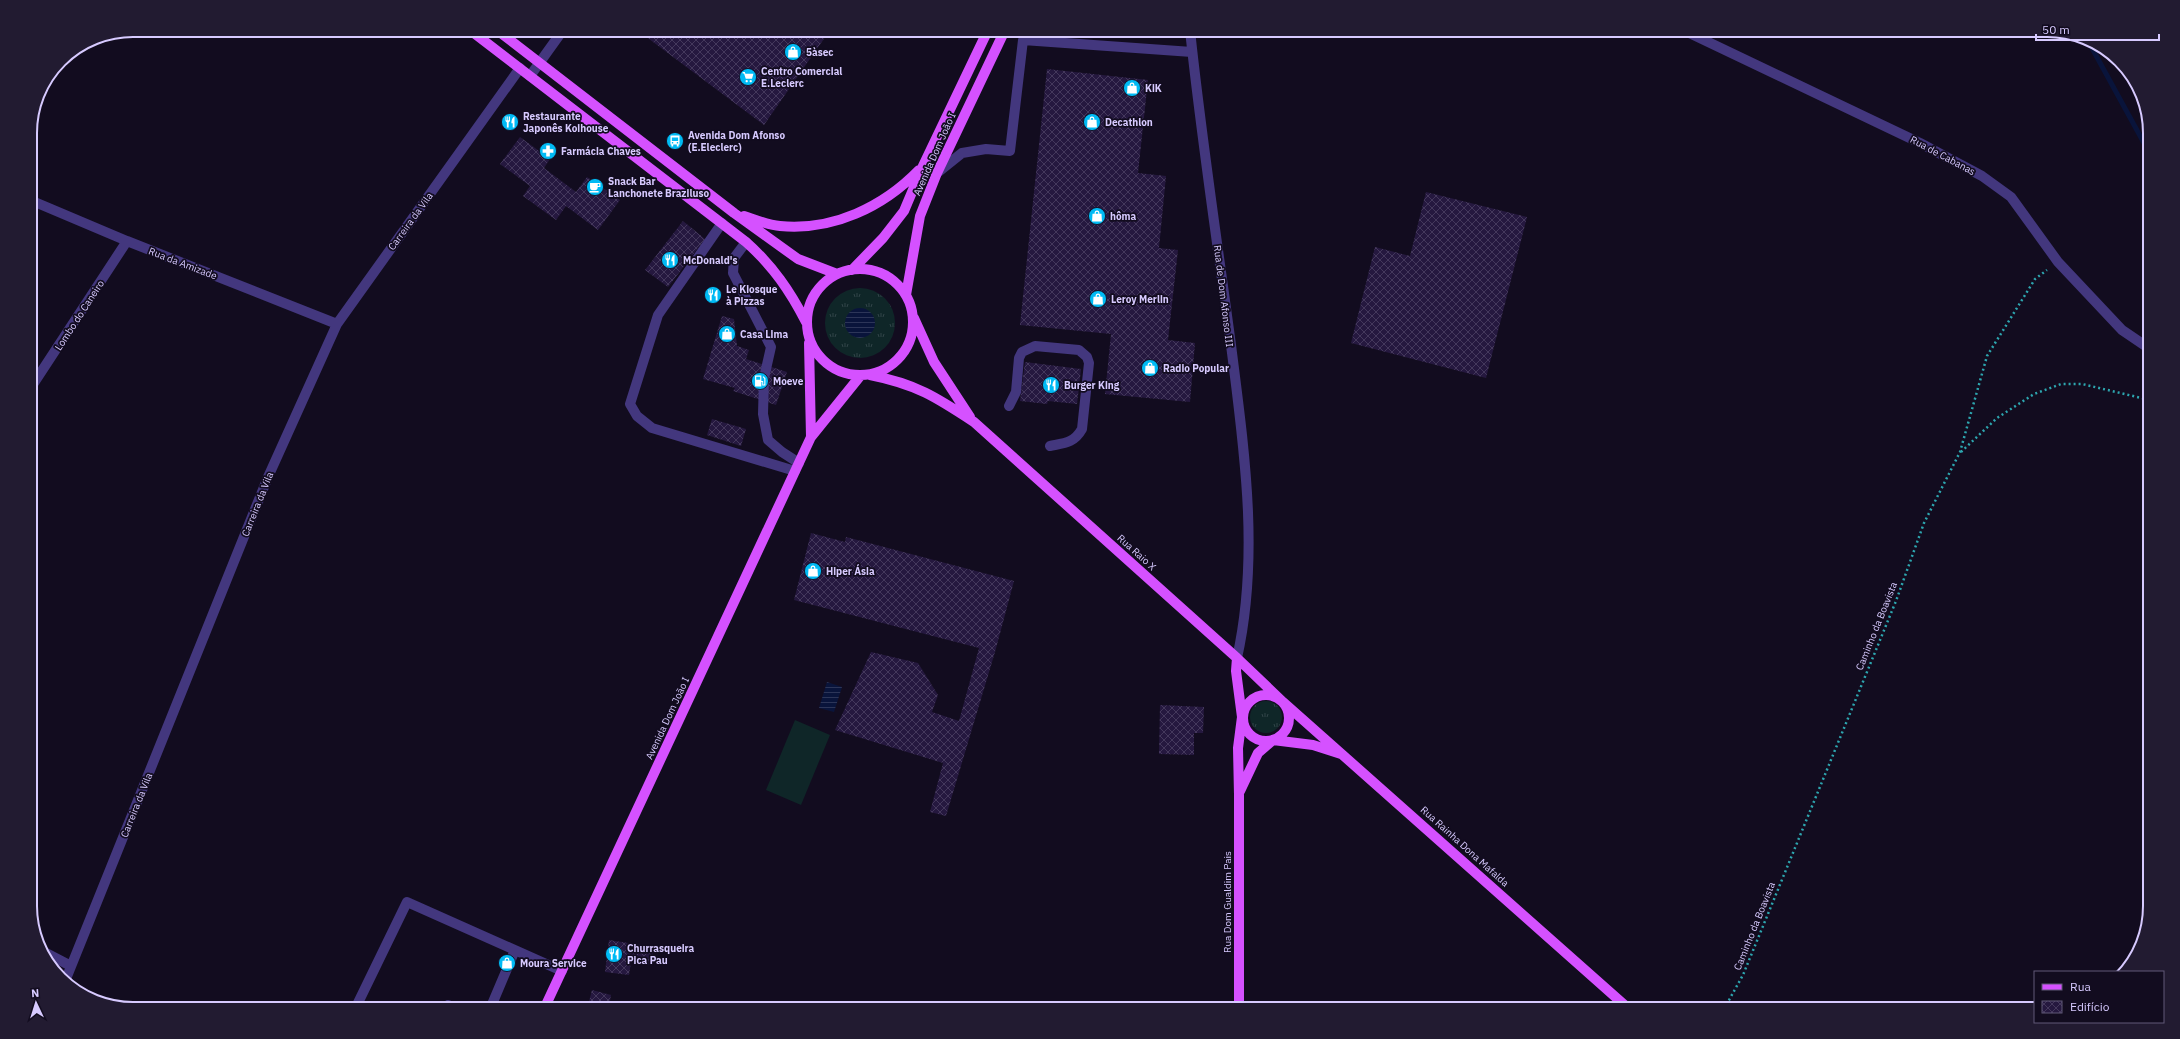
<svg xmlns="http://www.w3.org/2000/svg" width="2180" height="1039" viewBox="0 0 2180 1039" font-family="'IBM Plex Sans',sans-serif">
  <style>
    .grass { fill: url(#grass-tufts) }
    .garden { fill: #0f2628 }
    .water { fill: url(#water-rules) }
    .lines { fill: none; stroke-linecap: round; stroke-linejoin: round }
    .stream { stroke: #09143b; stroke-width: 5 }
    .building { fill: url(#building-cross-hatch) }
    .path { stroke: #2da6af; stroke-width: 2.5; stroke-dasharray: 2 3; stroke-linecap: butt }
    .minor { stroke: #43377e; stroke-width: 10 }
    .major { stroke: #d551ff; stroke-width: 10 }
    .labels { text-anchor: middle; stroke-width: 3.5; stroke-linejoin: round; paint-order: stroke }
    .poi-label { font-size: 10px; font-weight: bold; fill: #d7caff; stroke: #120c1f; text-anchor: start }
    .street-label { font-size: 10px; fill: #d7caff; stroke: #120c1f }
    .rim { fill: none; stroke: #d7caff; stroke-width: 2 }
  </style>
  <defs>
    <pattern id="grass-tufts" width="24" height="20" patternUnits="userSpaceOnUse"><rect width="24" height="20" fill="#0f2628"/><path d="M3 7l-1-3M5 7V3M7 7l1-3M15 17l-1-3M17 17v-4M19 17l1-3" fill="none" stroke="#314448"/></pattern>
    <pattern id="water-rules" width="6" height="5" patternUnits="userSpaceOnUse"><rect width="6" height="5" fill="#09143b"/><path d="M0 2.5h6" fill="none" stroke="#2c3558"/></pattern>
    <pattern id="building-cross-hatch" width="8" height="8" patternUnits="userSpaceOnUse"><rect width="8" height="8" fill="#25183f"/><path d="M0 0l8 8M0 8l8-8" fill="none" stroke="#44385c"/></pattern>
  </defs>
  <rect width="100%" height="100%" fill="#120c1f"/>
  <path class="grass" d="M825 323a35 35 0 1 1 70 0a35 35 0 1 1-70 0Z
    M1250 717a16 16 0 1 1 32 0a16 16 0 1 1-32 0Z"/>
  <path class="garden" d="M795,720L830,735L801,805L766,790Z"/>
  <path class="water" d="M845 323a15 15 0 1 1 30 0a15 15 0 1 1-30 0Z
    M827,682L842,687L834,712L819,708Z"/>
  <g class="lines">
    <path class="stream" d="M2087,39L2150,154"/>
  </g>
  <path class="building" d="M637,30H830L764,125Z
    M1047,69L1148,80L1138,173L1166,176L1159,248L1178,250L1168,340L1195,343L1190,402L1105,394L1111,334L1020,325Z
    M520,137L550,159L544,168L576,192L587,177L620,200L598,230L566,206L556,220L523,196L530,186L500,164Z
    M1426,192L1527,217L1486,378L1351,343L1375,247L1410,256Z
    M683,221L705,239L668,287L645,270Z
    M707 295a6 6 0 1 1 12 0a6 6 0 1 1-12 0Z
    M722,316L734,319L737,346L749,350L746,359L787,372L776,405L733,391L735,388L703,379Z
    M1025,362L1081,369L1077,404L1048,401L1047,404L1020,401Z
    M712,419L746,429L741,446L707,435Z
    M811,533L845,542L846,537L1014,581L995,652L946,816L930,812L943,763L835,730L871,652L918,663L938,695L932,712L959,721L979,648L794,600Z
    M1160,705L1204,707L1203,733H1194V755L1159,754Z
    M609,940L654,947L651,965L631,962L629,975L605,972Z
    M592,990L611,995L610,1001L627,1005L626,1009H587Z"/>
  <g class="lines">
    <path class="path" d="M1961,452L1997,418L2034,394L2061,384H2082L2150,400
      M1724,1009L1743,975L1896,601L1924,523L1960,452L1987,356L2035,279L2047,270"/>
    <path class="minor" d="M1190,30C1201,135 1217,240 1231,345C1244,448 1260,555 1237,658
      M1683,30L1920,143L1982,176L2011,197L2058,262L2122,330L2150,349
      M530,76L563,30
      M937,173L962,153L986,149L1010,151L1023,40L1192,52
      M30,200L127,241L337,324
      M722,223L658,315L630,404L637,416L652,428L795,471
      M746,242L734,258L733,273L771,347L764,378L763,414L768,440L782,452L799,463
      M30,389L127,241
      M1009,406L1016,392L1019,358L1022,352L1035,346L1079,350L1087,357L1089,363L1082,429C1074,443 1065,443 1050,446
      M44,952L71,966
      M66,979L268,477L337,324L520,68
      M448,1005L456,1009
      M355,1009L407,902L562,971
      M490,1009L515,950"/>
    <path class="major" d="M470,30L746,242C773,266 790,291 806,322
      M497,30L734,213L798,259L837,274
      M744,216C756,220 768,225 780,226C833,231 883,207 919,170
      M807 322a53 53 0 1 1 106 0a53 53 0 1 1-106 0Z
      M852,270L883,238L904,211L923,166L988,30
      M906,295L920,216L937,173L1005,30
      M914,318L934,362L970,417
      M809,343L811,437
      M870,375C916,384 936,397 974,422L1237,658L1283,702L1629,1009
      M1237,658L1236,671L1242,717L1238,748L1239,795V1009
      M1243 718a23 23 0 1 1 46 0a23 23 0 1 1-46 0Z
      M1240,791L1258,753L1273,740L1313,745L1341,754
      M544,1009L811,437L861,375"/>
  </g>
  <defs>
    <g id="shop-disc" transform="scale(0.9)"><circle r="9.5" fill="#00baf4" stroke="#120c1f"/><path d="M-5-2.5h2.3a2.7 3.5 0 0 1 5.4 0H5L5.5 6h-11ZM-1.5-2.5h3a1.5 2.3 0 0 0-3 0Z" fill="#fff"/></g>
    <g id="supermarket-disc" transform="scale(0.9)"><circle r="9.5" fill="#00baf4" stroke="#120c1f"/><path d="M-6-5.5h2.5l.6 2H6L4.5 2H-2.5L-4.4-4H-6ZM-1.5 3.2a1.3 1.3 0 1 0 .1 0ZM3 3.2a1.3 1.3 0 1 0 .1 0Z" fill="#fff"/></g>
    <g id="restaurant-disc" transform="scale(0.9)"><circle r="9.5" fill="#00baf4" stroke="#120c1f"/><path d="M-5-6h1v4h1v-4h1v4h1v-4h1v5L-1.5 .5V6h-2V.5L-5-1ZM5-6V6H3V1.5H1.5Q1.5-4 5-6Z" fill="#fff"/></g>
    <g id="bus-disc" transform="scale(0.9)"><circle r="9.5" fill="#00baf4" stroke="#120c1f"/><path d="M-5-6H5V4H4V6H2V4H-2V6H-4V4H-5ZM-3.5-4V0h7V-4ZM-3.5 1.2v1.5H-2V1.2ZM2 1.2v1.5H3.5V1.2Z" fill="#fff"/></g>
    <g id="pharmacy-disc" transform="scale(0.9)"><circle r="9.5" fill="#00baf4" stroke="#120c1f"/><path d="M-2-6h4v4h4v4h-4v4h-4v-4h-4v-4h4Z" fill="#fff"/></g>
    <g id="cafe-disc" transform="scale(0.9)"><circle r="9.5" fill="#00baf4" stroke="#120c1f"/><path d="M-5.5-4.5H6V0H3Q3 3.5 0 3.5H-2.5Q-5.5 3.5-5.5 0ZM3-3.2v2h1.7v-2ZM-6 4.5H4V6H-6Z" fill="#fff"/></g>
    <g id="fuel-disc" transform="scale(0.9)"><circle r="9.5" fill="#00baf4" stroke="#120c1f"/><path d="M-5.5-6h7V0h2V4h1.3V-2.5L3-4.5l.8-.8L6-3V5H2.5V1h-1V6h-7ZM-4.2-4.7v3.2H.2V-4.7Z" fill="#fff"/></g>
  </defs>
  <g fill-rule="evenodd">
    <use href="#shop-disc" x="793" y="52"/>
    <use href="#supermarket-disc" x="748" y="77"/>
    <use href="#shop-disc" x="1132" y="88"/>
    <use href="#restaurant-disc" x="510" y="122"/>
    <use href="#shop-disc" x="1092" y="122"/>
    <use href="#bus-disc" x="675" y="141"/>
    <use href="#pharmacy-disc" x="548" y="151"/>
    <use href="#cafe-disc" x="595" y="187"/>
    <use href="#shop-disc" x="1097" y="216"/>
    <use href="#restaurant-disc" x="670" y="260"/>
    <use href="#restaurant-disc" x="713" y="295"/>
    <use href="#shop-disc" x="1098" y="299"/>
    <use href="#shop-disc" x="727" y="334"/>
    <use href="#shop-disc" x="1150" y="368"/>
    <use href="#fuel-disc" x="760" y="381"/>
    <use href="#restaurant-disc" x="1051" y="385"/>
    <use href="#shop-disc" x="813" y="571"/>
    <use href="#restaurant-disc" x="614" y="954"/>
    <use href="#shop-disc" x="507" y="963"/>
  </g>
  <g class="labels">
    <g class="poi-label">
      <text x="806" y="56">5àsec</text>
      <text x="761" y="75">Centro Comercial<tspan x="761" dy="12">E.Leclerc</tspan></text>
      <text x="1145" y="92">KiK</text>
      <text x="523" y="120">Restaurante<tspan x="523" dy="12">Japonês Koihouse</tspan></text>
      <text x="1105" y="126">Decathlon</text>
      <text x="688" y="139">Avenida Dom Afonso<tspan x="688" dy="12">(E.Eleclerc)</tspan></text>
      <text x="561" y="155">Farmácia Chaves</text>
      <text x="608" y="185">Snack Bar<tspan x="608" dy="12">Lanchonete Braziluso</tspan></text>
      <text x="1110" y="220">hôma</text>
      <text x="683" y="264">McDonald's</text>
      <text x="726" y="293">Le Kiosque<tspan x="726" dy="12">à Pizzas</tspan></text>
      <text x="1111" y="303">Leroy Merlin</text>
      <text x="740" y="338">Casa Lima</text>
      <text x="1163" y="372">Radio Popular</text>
      <text x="773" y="385">Moeve</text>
      <text x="1064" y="389">Burger King</text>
      <text x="826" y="575">Hiper Ásia</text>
      <text x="627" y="952">Churrasqueira<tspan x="627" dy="12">Pica Pau</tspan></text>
      <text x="520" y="967">Moura Service</text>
    </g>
    <g class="street-label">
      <text transform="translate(934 154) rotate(-66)" y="4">Avenida Dom João I</text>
      <text transform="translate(1943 155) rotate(28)" y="4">Rua de Cabanas</text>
      <text transform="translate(410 221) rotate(-54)" y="4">Carreira da Vila</text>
      <text transform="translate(183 263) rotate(21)" y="4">Rua da Amizade</text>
      <text transform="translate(1224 296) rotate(83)" y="4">Rua de Dom Afonso III</text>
      <text transform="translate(79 315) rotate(-57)" y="4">Lombo do Caneiro</text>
      <text transform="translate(257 504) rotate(-68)" y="4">Carreira da Vila</text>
      <text transform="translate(1137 552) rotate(42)" y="4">Rua Raio X</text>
      <text transform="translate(1876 626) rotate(-68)" y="4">Caminho da Boavista</text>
      <text transform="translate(667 718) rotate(-65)" y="4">Avenida Dom João I</text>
      <text transform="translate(136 805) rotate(-68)" y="4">Carreira da Vila</text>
      <text transform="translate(1465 846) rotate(42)" y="4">Rua Rainha Dona Mafalda</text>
      <text transform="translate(1227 902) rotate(-90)" y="4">Rua Dom Gualdim Pais</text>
      <text transform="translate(1754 926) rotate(-68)" y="4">Caminho da Boavista</text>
    </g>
  </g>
  <path d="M0 0H2180V1039H0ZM133 37H2047A96 96 0 0 1 2143 133V906A96 96 0 0 1 2047 1002H133A96 96 0 0 1 37 906V133A96 96 0 0 1 133 37Z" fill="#221b31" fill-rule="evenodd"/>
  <path class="rim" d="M133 37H2047A96 96 0 0 1 2143 133V906A96 96 0 0 1 2047 1002H133A96 96 0 0 1 37 906V133A96 96 0 0 1 133 37Z"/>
  <rect x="2034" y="971" width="130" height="52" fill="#120c1f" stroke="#615879"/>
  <rect x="2042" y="984" width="20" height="6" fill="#d551ff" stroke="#615879"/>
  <text x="2070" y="991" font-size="12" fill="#d7caff">Rua</text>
  <rect x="2042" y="1001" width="20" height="12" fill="url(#building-cross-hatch)" stroke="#615879"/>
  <text x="2070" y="1011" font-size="12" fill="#d7caff">Edifício</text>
  <g transform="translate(36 1003) rotate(356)" stroke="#120c1f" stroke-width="3" paint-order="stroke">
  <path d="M0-3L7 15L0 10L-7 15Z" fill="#d7caff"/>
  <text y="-6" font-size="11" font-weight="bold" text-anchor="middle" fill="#d7caff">N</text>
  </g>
  <path d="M2036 34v6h123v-6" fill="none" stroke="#d7caff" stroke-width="2"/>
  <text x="2042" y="34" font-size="12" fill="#d7caff" stroke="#120c1f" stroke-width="3" paint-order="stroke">50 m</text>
</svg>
